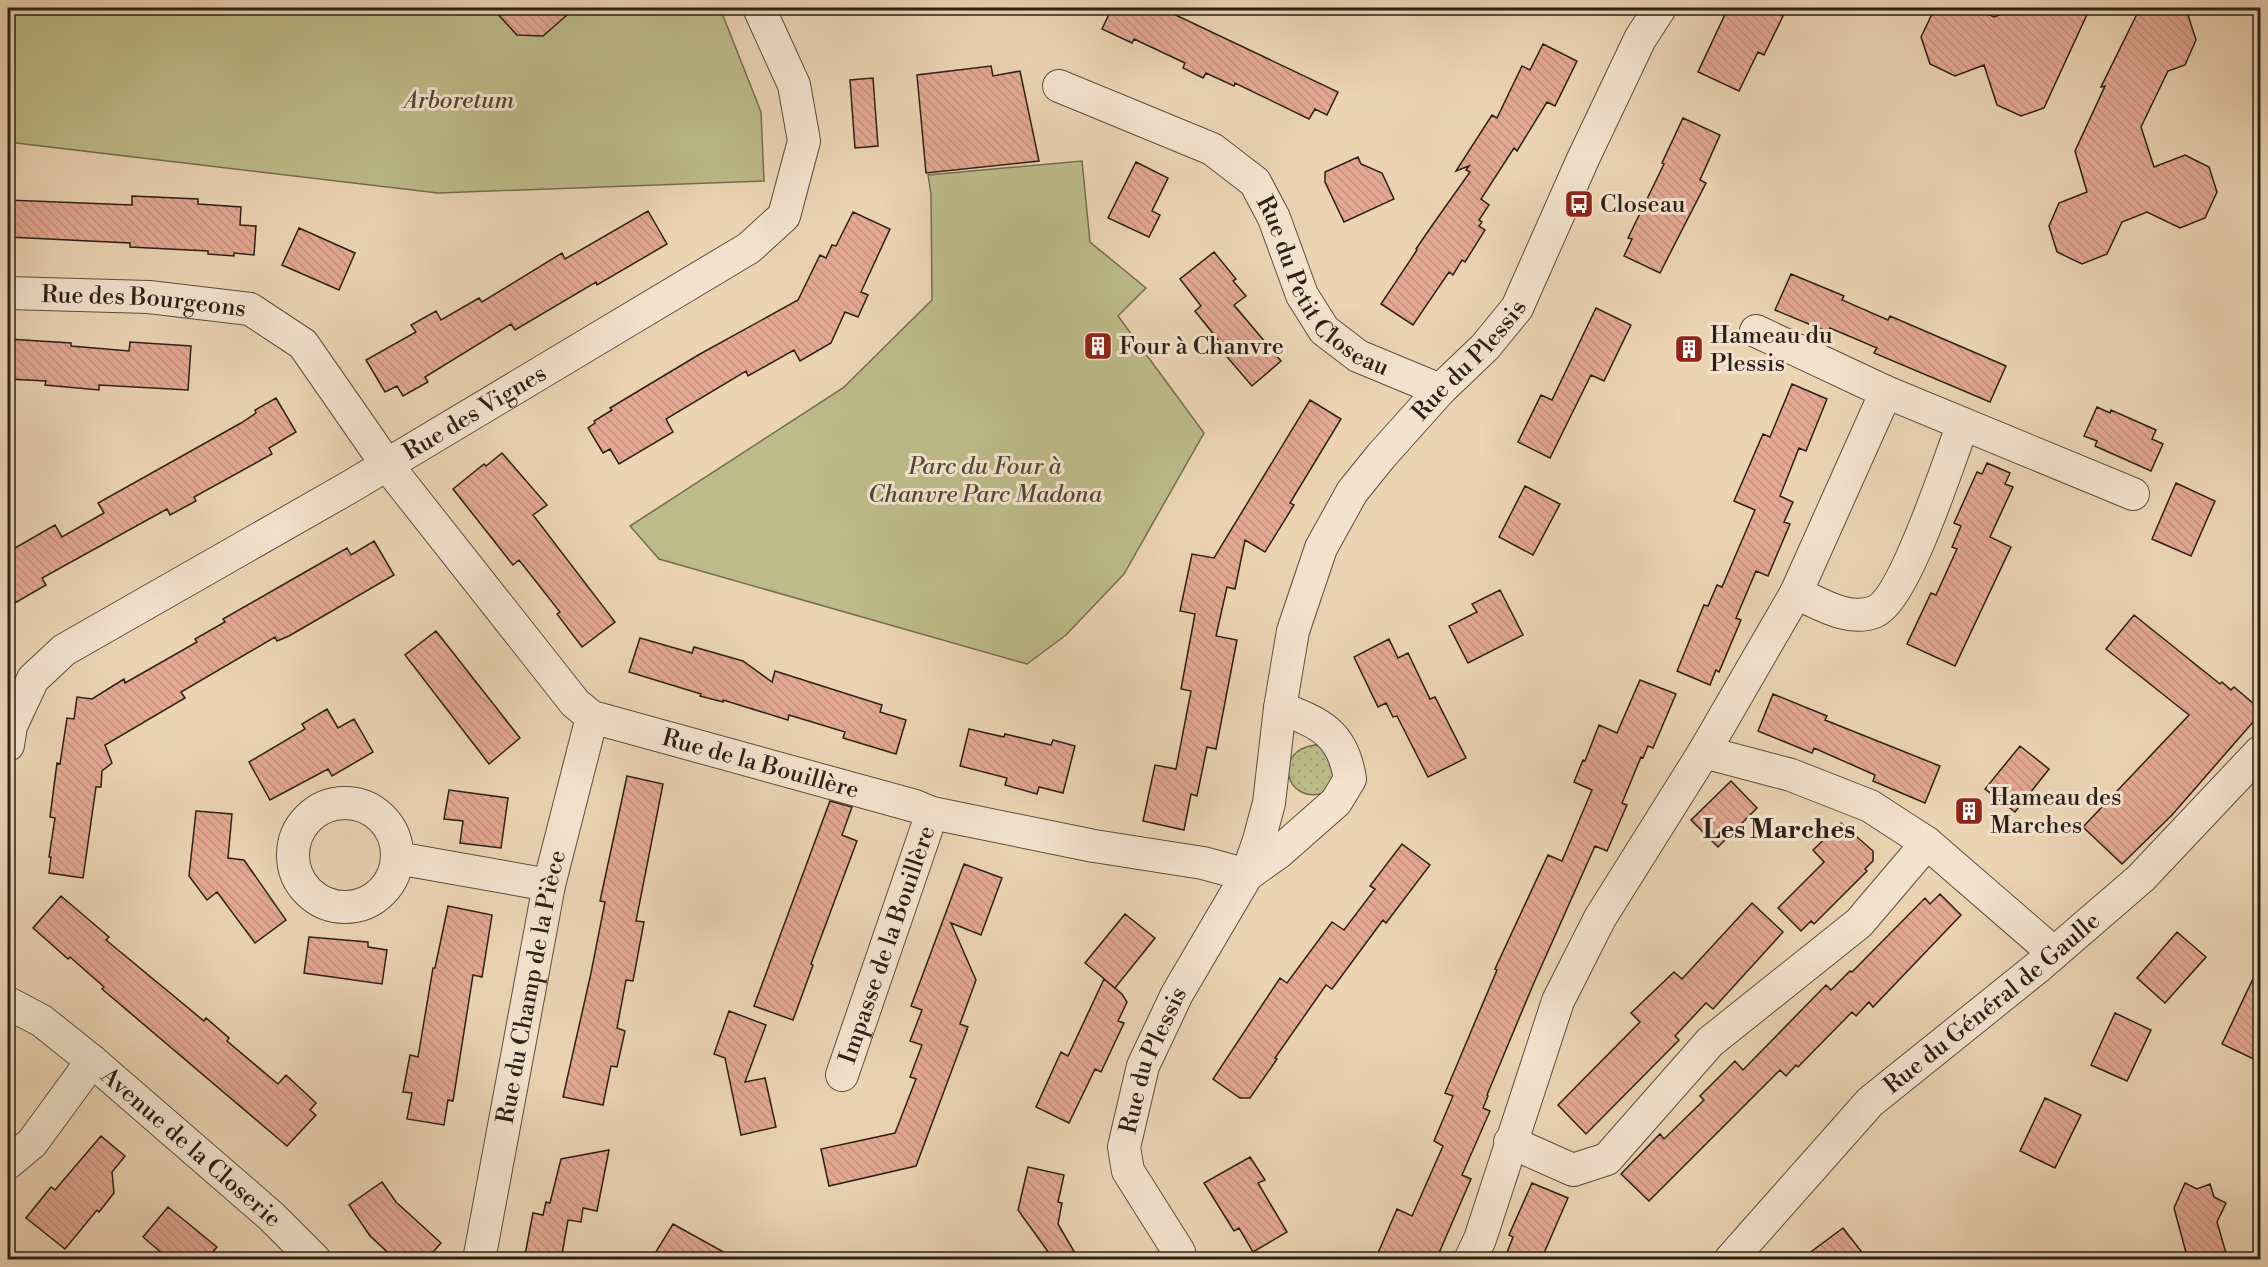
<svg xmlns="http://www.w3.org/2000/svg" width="2268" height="1267" viewBox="0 0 2268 1267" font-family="'Libre Bodoni',serif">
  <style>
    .grass { fill: url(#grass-dots); stroke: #746e50; stroke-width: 1.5 }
    .green { fill: #bdbb89; stroke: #746e50; stroke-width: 1.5 }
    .building { fill: url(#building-back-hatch); stroke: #2b2118; stroke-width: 1.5 }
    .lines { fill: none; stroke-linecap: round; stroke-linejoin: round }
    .minor-casing { stroke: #5b4e3f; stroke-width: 34 }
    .minor { stroke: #f3e3ce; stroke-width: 32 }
    .labels { text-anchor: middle; stroke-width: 6; stroke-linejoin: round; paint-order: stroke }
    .park-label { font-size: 24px; font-style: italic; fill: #504834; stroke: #f3e3ce }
    .poi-label { font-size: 24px; fill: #2b2118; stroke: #f3e3ce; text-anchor: start }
    .street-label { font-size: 24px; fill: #2b2118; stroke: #f3e3ce }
    .neighbourhood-label { font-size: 26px; font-weight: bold; fill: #2b2118; stroke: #f3e3ce }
  </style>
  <defs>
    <pattern id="grass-dots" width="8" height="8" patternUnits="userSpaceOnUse" patternTransform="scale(1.5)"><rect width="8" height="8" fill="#bdbb89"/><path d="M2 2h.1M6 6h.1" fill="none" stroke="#a3a076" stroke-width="1.8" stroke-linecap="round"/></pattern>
    <pattern id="building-back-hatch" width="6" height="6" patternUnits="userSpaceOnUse" patternTransform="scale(1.5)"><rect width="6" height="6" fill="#e4a893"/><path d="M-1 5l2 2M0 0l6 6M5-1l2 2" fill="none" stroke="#c4907e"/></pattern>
  </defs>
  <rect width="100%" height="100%" fill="#ecd4b3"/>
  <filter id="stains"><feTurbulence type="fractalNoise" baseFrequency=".00333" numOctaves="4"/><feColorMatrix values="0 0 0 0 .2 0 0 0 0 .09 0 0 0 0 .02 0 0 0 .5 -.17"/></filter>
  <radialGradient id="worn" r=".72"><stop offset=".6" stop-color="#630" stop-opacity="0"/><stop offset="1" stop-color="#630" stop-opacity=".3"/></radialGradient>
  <path class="grass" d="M1315,745L1324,747L1338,775L1324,793C1285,805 1272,750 1315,745Z"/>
  <path class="green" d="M8,8H720L761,112L764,181L438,193L8,142Z
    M1082,161L1090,242L1146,288L1118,316L1204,433L1124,574L1066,635L1027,664L659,559L630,526L843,388L932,300L931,194L928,175Z"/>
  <path class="building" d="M492,8H575L543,36L517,35Z
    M1112,8H1161L1338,92L1327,115L1315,109L1309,119L1235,83L1234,86L1206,73L1203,78L1183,68L1185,63L1134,39L1132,43L1102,29Z
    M1728,8H1787L1764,55L1758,52L1739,91L1698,72Z
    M1946,8H1975L1994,17L2019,8H2090L2044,108L2021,116L1997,105L1984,65L1955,76L1930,64L1921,37L1933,12Z
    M2150,8H2174L2188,15L2196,40L2185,65L2168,71L2141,127L2154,167L2185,155L2209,167L2217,192L2205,218L2180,228L2147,212L2122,222L2107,254L2082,264L2057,252L2049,226L2059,203L2087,192L2075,151L2105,86L2101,87L2138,12Z
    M1543,44L1577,61L1555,106L1547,102L1517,151L1514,148L1481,199L1489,205L1479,220L1482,222L1479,226L1485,230L1465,262L1462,260L1453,275L1449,272L1413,325L1381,304L1417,250L1416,249L1431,227L1470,172L1466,170L1469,166L1456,171L1492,115L1497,118L1522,66L1530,70Z
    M991,66L993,76L1020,71L1039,161L926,173L917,75Z
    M873,78L878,146L855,148L850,80Z
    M1683,118L1720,135L1700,180L1706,183L1660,273L1624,256L1632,239L1628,238L1664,164L1662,163Z
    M1358,157L1361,164L1382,173L1394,199L1344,222L1325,182V172Z
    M1136,162L1168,178L1152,211L1160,215L1149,237L1108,218Z
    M132,196L198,199V204L241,207L240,225L256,226L254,255L234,253V256L208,254V251L130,247V243L8,237V200L132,205Z
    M648,211L667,244L597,285L596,282L515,330L511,324L425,377L428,382L403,396L397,386L385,392L366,360L416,332L411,325L436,311L441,320L479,298L482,302L562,253L565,259Z
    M853,212L890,229L861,292L868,295L858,317L845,312L831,343L800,361L794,350L748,376L746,371L666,419L673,432L619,464L610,449L603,453L588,428L595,423L594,421L612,410L610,408L700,354L798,300L820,255L826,258L832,245L836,246Z
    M299,228L355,253L339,290L282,265Z
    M1214,252L1236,279L1233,281L1246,296L1234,305L1281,361L1252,386L1216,344L1219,341L1195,311L1201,306L1180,279Z
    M1791,274L1844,296L1842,300L1888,320L1890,316L2006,366L1990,402L1874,353L1877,348L1830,328L1828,332L1775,310Z
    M1596,308L1631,325L1604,381L1591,375L1550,458L1518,442L1541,395L1552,400Z
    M8,339L71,343V346L129,351L130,342L191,346L188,390L99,385V390L45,385L46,381L8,379Z
    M1792,384L1827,399L1806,451L1799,448L1780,496L1793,502L1784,522L1790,524L1768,576L1756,571L1736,618L1741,620L1719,672L1716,670L1710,685L1677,671L1704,605L1708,606L1717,585L1722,587L1755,510L1734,501L1763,434L1770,437Z
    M276,398L296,432L269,448L272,454L194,497L196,501L170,515L167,509L42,578L46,585L8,607V552L55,525L62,537L104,513L98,503L241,423L256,413L255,410Z
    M1310,400L1341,419L1290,503L1294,505L1265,552L1245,540L1235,589L1227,587L1216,636L1237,640L1216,749L1207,747L1197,796L1191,794L1184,830L1143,821L1155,765L1176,769L1191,691L1181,689L1195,614L1180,611L1192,554L1214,558Z
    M2097,407L2110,413L2111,410L2156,430L2152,439L2163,444L2151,471L2095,446L2097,441L2084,436Z
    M502,453L547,505L533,515L615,622L582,647L557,614L560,612L519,560L513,565L453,489L484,464L486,466Z
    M1987,463L2010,473L2005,484L2013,487L1990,537L2011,547L1955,666L1907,644L1931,593L1936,595L1957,549L1952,547L1961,526L1954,523L1977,472L1982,474Z
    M2176,483L2215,501L2191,556L2152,539Z
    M1525,486L1560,504L1533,555L1499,537Z
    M374,541L394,575L289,636L277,641L275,637L181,692L185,698L105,745L112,763L102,771L101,787H96L83,878L49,873L51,857H49L55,818L50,817L57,763L60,764L67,718L74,719L77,697L92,699L124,679L125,683L197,642L195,639L225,622L223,619L293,579L347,548L351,555Z
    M1500,590L1523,635L1468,663L1449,626L1477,612L1472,604Z
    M2134,615L2220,684L2222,682L2231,690L2234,687L2260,709V714L2172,815L2122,864L2083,827L2189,715L2106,649Z
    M436,631L520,738L489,764L405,655Z
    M640,638L692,653L694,647L743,661L772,682L775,671L882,705L880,712L906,720L896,754L843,738L845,732L789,715L788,720L723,700V702L700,696L701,694L629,672Z
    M1389,639L1398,658L1408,653L1430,699L1435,697L1466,758L1428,777L1397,716L1393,717L1386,703L1378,707L1354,657Z
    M1640,680L1676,694L1653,748L1648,746L1643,758L1641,757L1622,803L1627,805L1607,851L1595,846L1533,985L1487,1095L1488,1096L1483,1108L1490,1111L1462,1175L1471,1179L1436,1260H1375L1397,1209L1412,1216L1443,1146L1434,1141L1453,1096L1445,1093L1497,970L1495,969L1548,855L1562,861L1592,790L1574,782L1583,760L1585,761L1599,725L1617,733Z
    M1773,694L1827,716L1825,720L1940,766L1925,803L1873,781L1875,775L1814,748L1812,753L1758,731Z
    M327,709L338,728L354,719L373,752L332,776L328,769L270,800L249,762L305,729L302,724Z
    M969,729L1004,737L1005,734L1051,745L1053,740L1075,746L1063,793L1039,787L1037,794L1005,785L1007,778L960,766Z
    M2020,746L2049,769L2015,812L1985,789Z
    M627,776L663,784L636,921L644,922L633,981L626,980L617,1028L625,1031L617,1067L611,1066L603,1105L563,1097L591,973L605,902L600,901Z
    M1731,781L1757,808L1718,847L1691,820Z
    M449,790L508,798L501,848L460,843L463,821L444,819Z
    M830,801L852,807L842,835L857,841L811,964L813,965L793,1020L754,1006Z
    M196,811L232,814L228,858L244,860L286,920L255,943L217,892L207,900L189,876Z
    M1841,823L1873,851V861L1865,869L1867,871L1814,924L1811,921L1801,931L1778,908L1824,862L1813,850Z
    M1402,844L1430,865L1386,923L1383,920L1332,989L1326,985L1275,1058L1277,1059L1250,1098H1240L1213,1079L1280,978L1287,983L1332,922L1344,930L1375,889L1370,886Z
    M964,864L1002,878L981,935L951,923L976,980L960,1024L968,1027L916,1166L829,1186L821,1149L895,1133L916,1079L910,1077L922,1045L910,1041L922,1010L911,1006Z
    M1940,894L1961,915L1873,1007L1869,1002L1856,1016L1852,1012L1798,1067L1796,1065L1786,1076L1780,1070L1649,1201L1621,1174L1660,1134L1664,1139L1704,1100L1700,1096L1735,1061L1743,1070L1826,985L1831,990L1850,971L1852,972L1925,898L1930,904Z
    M61,896L109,937L106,940L204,1021L206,1018L229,1038L227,1041L278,1084L286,1075L316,1103L310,1110L316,1115L287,1146L102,989L104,987L70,957L68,959L33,928Z
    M1752,903L1783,932L1713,1009L1706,1003L1675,1036L1679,1040L1586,1134L1558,1105L1640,1022L1631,1013L1674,972L1682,979Z
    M448,906L492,915L482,977L473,975L453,1101L448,1100L444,1125L407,1119L412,1093L403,1092L410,1055L418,1057L433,968H435Z
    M1125,914L1155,938L1115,988L1085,963Z
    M2177,932L2206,957L2165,1003L2137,978Z
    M309,937L368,942V947L387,950L382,984L304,973Z
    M2260,964V1062L2222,1044Z
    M1104,979L1122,994L1127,1002L1118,1021L1124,1023L1101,1072L1095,1069L1069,1123L1036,1107L1061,1052L1068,1056Z
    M729,1011L766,1025L745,1082L765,1078L776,1127L741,1135L725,1058L714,1054Z
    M2115,1013L2151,1030L2127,1081L2091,1065Z
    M2045,1098L2081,1115L2055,1168L2020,1151Z
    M101,1136L125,1156L112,1172L114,1193L99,1212L97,1210L65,1249L26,1218L51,1187L55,1190Z
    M609,1150L597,1211L583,1208L581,1222L568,1220L561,1260H524L533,1213L543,1215L546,1202L550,1203L561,1159Z
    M1250,1157L1265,1180L1258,1183L1287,1232L1253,1252L1239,1228L1234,1231L1204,1183Z
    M1028,1167L1064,1175L1058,1202L1062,1203L1058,1224L1079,1260H1054L1018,1210Z
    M382,1182L396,1202L441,1243L426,1260H396L370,1236L349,1205Z
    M1532,1183L1568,1198L1541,1260H1504L1513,1237L1509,1235Z
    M2185,1183L2197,1189L2210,1184L2214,1197L2226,1203L2217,1222L2228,1260H2188L2174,1208Z
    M168,1207L217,1247L206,1260H170L143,1237Z
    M673,1224L738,1260H651Z
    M1843,1228L1868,1260H1800Z"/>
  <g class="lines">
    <g class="minor-casing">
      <g id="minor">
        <path id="s1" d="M1059,86L1212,149L1255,182L1274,218L1302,295L1324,330L1358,356L1440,390"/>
        <path id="s2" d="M8,293L149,297L250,309L303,344L387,465L575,703L592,717L915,806L932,813L1094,846L1203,863L1247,875"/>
        <path d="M1756,331L1886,392L2133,494"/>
        <path d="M1796,593C1819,603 1848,622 1874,612C1905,600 1949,460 1963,424"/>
        <path id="s3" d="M8,745L11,726L33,679L64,650L348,488L749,248L784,216L804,141L794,85L759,8"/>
        <path d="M1704,752L1791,775L1870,806L1927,843L2054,953"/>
        <circle cx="345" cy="855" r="52"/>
        <path d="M397,858L549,885"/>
        <path d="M1247,875L1278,853L1336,802L1350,779C1343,733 1320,723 1280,708"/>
        <path id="s4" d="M8,1003L42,1021L92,1061L271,1216L315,1260"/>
        <path id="s5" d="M842,1075L932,813"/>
        <path d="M1510,1142L1573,1170L1607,1159L1710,1042L1859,923L1927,843"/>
        <path d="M8,1163L32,1143L92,1061"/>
        <path id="s6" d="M1179,1252L1128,1171L1124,1147L1143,1066L1177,994L1247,875L1259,840L1269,803L1280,708L1293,631L1321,548L1352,492L1381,456L1440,390L1485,347L1517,308L1583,159L1640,39L1660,8"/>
        <path id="s7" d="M479,1260L549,885L592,717"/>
        <path d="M1470,1260L1480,1239L1558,1001L1600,918L1704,752L1796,593L1886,392"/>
        <path id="s8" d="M1730,1260L1870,1102L2038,967L2141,878L2260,752"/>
      </g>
    </g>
    <use href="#minor" class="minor"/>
  </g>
  <defs>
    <g id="bus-square" transform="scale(1.5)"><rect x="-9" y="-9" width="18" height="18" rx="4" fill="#8f2418" stroke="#f3e3ce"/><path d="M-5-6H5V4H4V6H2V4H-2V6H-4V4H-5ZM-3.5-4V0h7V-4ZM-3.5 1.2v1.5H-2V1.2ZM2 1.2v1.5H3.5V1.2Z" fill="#fff"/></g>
    <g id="building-square" transform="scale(1.5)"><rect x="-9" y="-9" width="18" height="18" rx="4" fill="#8f2418" stroke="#f3e3ce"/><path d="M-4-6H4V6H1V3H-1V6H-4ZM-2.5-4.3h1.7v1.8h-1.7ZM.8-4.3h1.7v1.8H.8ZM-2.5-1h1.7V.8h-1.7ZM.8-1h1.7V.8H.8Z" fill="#fff"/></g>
  </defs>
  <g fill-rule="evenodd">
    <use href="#bus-square" x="1579" y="204"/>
    <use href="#building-square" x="1098" y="346"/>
    <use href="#building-square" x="1689" y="349"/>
    <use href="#building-square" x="1969" y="811"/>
  </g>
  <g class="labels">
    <g class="park-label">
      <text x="459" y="108">Arboretum</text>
      <text x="985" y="474">Parc du Four à<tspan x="985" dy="28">Chanvre Parc Madona</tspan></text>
    </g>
    <g class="poi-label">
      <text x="1600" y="212">Closeau</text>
      <text x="1710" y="343">Hameau du<tspan x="1710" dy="28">Plessis</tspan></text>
      <text x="1119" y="354">Four à Chanvre</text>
      <text x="1990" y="805">Hameau des<tspan x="1990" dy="28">Marches</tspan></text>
    </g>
    <g class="street-label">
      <text dy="8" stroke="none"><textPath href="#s1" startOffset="348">Rue du Petit Closeau</textPath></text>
      <text dy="8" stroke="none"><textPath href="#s2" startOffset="136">Rue des Bourgeons</textPath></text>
      <text dy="8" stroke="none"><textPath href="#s6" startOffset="998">Rue du Plessis</textPath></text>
      <text dy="8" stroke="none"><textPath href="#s3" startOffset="588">Rue des Vignes</textPath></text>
      <text dy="8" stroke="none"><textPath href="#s2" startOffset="954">Rue de la Bouillère</textPath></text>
      <text dy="8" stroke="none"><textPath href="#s5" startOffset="138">Impasse de la Bouillère</textPath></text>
      <text dy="8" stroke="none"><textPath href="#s7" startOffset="278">Rue du Champ de la Pièce</textPath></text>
      <text dy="8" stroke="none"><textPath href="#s8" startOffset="368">Rue du Général de Gaulle</textPath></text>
      <text dy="8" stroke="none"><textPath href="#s6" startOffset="212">Rue du Plessis</textPath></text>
      <text dy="8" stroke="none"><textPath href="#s4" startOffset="234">Avenue de la Closerie</textPath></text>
    </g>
    <g class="neighbourhood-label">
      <text x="1779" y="838">Les Marches</text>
    </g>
  </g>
  <rect width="2268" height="1267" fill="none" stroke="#ecd4b3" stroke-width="30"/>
  <rect x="9" y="9" width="2250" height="1249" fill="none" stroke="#2b2118" stroke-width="3"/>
  <rect x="15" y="15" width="2238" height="1237" fill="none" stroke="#2b2118" stroke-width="1.5"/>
  <rect width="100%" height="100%" filter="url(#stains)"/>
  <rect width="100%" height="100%" fill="url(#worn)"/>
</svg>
